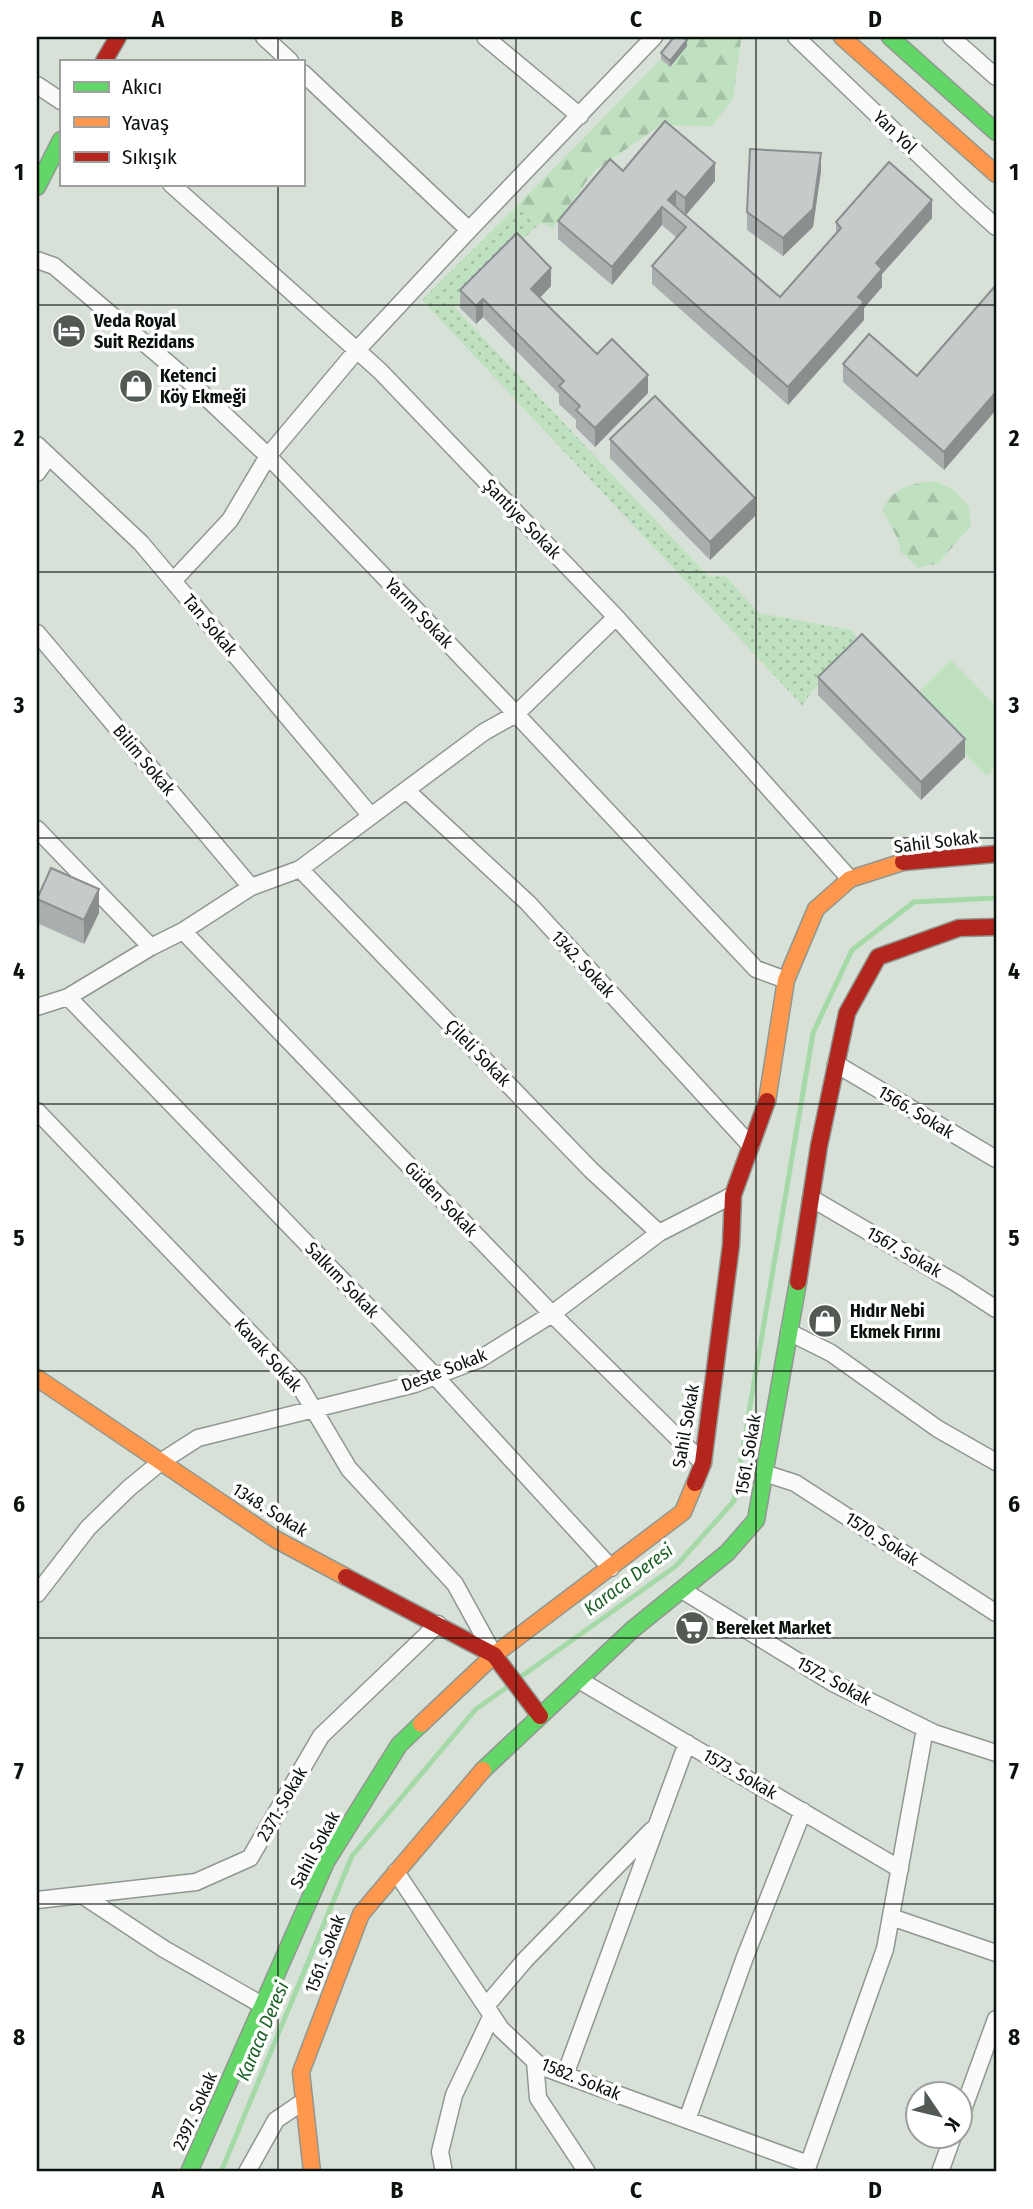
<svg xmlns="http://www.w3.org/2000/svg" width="1033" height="2209" viewBox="0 0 1033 2209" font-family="'Fira Sans Condensed',sans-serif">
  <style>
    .grass { fill: url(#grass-dots) }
    .forest { fill: url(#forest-firs) }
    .pitch { fill: #bfe1c0 }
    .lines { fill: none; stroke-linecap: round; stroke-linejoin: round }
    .stream { stroke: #a6d9a8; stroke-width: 5 }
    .street-casing { stroke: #909790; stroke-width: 19 }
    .fast-casing { stroke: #909790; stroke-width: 19 }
    .slow-casing { stroke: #909790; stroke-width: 19 }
    .jam-casing { stroke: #909790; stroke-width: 19 }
    .street { stroke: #f9faf9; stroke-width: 16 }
    .fast { stroke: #63d668; stroke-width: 16 }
    .slow { stroke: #ff974d; stroke-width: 16 }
    .jam { stroke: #b3261e; stroke-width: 16 }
    .wall { fill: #a9afaf }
    .shaded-wall { fill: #8a8e8e }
    .building { fill: #c5cbcb; stroke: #8a8e8e; stroke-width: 2 }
    .grid { fill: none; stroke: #0b120c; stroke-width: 2; stroke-opacity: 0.55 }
    .labels { text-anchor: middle; stroke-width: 7; stroke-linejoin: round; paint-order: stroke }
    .street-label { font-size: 18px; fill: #0b120c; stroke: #fff }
    .poi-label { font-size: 18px; font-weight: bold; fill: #0b120c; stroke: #fff; text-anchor: start }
    .water-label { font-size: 19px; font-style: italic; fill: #1c6125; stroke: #fff }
    .neatline { fill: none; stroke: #0b120c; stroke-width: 2.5 }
    .grid-label { font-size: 23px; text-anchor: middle; font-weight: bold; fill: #0b120c }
  </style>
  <defs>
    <pattern id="grass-dots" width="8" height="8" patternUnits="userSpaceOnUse" patternTransform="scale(1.75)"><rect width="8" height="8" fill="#bfe1c0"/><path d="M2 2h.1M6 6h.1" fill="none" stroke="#a3c0a4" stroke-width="1.8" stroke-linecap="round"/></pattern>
    <pattern id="forest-firs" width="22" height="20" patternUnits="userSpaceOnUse" patternTransform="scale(1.75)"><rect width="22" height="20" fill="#bfe1c0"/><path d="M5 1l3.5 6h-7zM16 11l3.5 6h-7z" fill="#a3c0a4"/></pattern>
  </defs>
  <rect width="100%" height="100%" fill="#d7e1d7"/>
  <path class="grass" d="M516,207L541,222L454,307L709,577L725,576L759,613L851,630L861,642L811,692L803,706L422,300Z"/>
  <path class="forest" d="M680,37H738L741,40L733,99L712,126L661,125L594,171L552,229L516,207L661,59Z
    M936,481L955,491L969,507L971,526L938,563L918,568L901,552L898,539L882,510C893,487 912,483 936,481Z"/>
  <path class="pitch" d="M951,660L996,706V766L987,776L911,700Z"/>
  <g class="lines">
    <path class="stream" d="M519,1678L676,1566L734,1501L813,1033L852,950L914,902L996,898
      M221,2172L352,1856L476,1709L509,1686"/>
    <g class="street-casing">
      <path id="street" d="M264,37L290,61
        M485,37L580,116
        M796,37L965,199L996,227
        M951,37L996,77
        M303,73L469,230
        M37,85L61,101
        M171,184L380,371L616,617L850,879
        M37,260L54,266L189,381L268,456L516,714L756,969L786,980
        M37,445L141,543L371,816
        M37,473L49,456
        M173,581L230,520L268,456L357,350L469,230L654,37
        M37,633L251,887
        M406,790L528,903L751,1146
        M37,829L151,947
        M300,869L591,1170L659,1233
        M183,931L552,1314L703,1463
        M68,997L435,1376L611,1568
        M37,1007L68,997L151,947L183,931L251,887L300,869L484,732L516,714L616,617
        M836,1064L996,1159
        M37,1111L298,1383L349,1469L455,1584L494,1655
        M811,1198L956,1283L996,1309
        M789,1332L831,1353L938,1429L996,1462
        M764,1473L795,1483L996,1613
        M682,1590L833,1683L934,1733L996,1753
        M37,1594L88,1528L129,1488L162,1461L198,1438L415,1384L480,1359L552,1314L659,1233L733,1195
        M579,1680L900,1869
        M396,1872L501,2029L540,2066L808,2164
        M82,1895L164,1949L262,2005
        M37,1900L196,1882L250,1858L321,1736L438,1624
        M891,1917L996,1953
        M486,2006L525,1960L652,1830
        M535,2061L538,2098L587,2172
        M565,2075L687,1743
        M960,2118L996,2019
        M687,2120L745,1957L803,1811
        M806,2171L885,1949L925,1729
        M247,2172L276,2120L304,2101
        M444,2172L440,2152L454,2095L492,2015
        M940,2172L953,2136"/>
    </g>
    <g class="fast-casing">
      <path id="fast" d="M890,37L996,132
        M37,187L61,140
        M483,1770L633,1629L727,1553L756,1520L798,1282
        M189,2172L326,1862L399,1745L421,1724"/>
    </g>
    <g class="slow-casing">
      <path id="slow" d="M842,37L996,174
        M767,1101L786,980L816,909L850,879L903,862
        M37,1378L275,1539L346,1577
        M421,1724L494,1655L683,1512L695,1483
        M312,2172L301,2072L361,1914L483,1770"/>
    </g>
    <g class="jam-casing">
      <path id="jam" d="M104,61L118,37
        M903,862L996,854
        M798,1282L819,1146L847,1013L878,957L959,928L996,927
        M695,1483L703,1463L731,1245L733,1195L767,1101
        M346,1577L494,1655L540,1716"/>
    </g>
    <use href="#street" class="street"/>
    <use href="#fast" class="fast"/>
    <use href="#slow" class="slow"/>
    <use href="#jam" class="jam"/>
  </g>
  <path class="wall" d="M687,46L670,67L661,59V53Z
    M623,171L715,181L686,215L780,297L836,234V222L932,218L882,274V287L864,308V320L788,405L652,284V266L677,238L662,225L612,285L558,239V221Z
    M821,171L813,227L783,256L747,230V212Z
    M996,285V410L944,470L843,382V364L917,376Z
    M551,286L540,298L597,354L648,393L595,447L576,428V420L559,404V394L483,317L476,324L460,308V290Z
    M610,439L755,516L710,560L610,458Z
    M818,677L965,757L921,800L818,695Z
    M37,899L99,913L84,944L37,923Z"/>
  <path class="shaded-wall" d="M687,40V46L670,67V61Z
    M821,153V171L813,227L783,256V238Z
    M715,163V181L685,216V198Z
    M676,191V209L668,200Z
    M932,200V218L882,274V287L864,308V320L788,405V387L876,263Z
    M662,207V225L612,285V267Z
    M551,268V286L531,307V289Z
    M483,299V317L476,324V306Z
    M648,375V393L595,447V428Z
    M996,392V410L944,470V452Z
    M755,498V516L710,560V542Z
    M965,739V757L921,800V782Z
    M99,889V913L84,944V920Z"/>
  <path class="building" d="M674,37H683L687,40L670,61L661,53Z
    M665,121L715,163L685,198L676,191L668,200L780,297L841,228L836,222L889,162L932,200L876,263L882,269L858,297L864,302L788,387L652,266L686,227L662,207L612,267L558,221L610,159L623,171Z
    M750,149L821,153L813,209L783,238L747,212Z
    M517,233L551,268L531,289L597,354L612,339L648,375L595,428L576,410L580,406L559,386L564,381L483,299L476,306L460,290Z
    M996,285V392L944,452L843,364L869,334L917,376Z
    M655,396L755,498L710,542L610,439Z
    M862,634L965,739L921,782L818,677Z
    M51,868L99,889L84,920L37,899Z"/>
  <path class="grid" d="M278,37V61M516,37V2172M756,37V2172M278,184V2172M37,305H996M37,572H996M37,838H996M37,1104H996M37,1371H996M37,1638H996M37,1904H996"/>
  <defs>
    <g id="hotel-disc" transform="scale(1.75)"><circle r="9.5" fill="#525a53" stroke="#fff"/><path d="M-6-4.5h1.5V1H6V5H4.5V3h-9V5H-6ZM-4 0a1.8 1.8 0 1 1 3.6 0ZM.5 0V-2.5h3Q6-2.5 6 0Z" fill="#fff"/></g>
    <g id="shop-disc" transform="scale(1.75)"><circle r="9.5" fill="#525a53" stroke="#fff"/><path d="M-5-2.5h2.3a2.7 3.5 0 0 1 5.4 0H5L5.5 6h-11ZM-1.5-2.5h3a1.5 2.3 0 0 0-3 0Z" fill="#fff"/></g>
    <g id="supermarket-disc" transform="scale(1.75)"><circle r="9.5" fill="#525a53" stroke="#fff"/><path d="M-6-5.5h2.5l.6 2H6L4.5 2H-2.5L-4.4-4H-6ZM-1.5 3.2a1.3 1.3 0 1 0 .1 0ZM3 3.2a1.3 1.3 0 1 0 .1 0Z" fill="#fff"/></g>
  </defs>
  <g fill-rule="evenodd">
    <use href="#hotel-disc" x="69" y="331"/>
    <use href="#shop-disc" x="136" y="386"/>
    <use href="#shop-disc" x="825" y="1321"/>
    <use href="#supermarket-disc" x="692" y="1628"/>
  </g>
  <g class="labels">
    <g class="street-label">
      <text transform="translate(895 132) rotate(44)" y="6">Yan Yol</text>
      <text transform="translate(522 519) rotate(46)" y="6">Şantiye Sokak</text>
      <text transform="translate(419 613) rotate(46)" y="6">Yarım Sokak</text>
      <text transform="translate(210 625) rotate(50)" y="6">Tan Sokak</text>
      <text transform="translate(144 760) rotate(50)" y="6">Bilim Sokak</text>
      <text transform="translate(936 842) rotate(-7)" y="6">Sahil Sokak</text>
      <text transform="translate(583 964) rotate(47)" y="6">1342. Sokak</text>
      <text transform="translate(478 1053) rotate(46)" y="6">Çileli Sokak</text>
      <text transform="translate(916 1112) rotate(31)" y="6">1566. Sokak</text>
      <text transform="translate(441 1199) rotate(46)" y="6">Güden Sokak</text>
      <text transform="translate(904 1252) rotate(30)" y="6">1567. Sokak</text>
      <text transform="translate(342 1280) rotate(46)" y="6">Salkım Sokak</text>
      <text transform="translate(268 1355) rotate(48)" y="6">Kavak Sokak</text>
      <text transform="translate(444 1370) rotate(-21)" y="6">Deste Sokak</text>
      <text transform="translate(686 1426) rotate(-80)" y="6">Sahil Sokak</text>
      <text transform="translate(748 1455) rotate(-80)" y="6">1561. Sokak</text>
      <text transform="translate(270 1510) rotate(32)" y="6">1348. Sokak</text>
      <text transform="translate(882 1539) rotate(33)" y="6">1570. Sokak</text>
      <text transform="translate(834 1681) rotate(29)" y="6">1572. Sokak</text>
      <text transform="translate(740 1774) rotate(30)" y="6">1573. Sokak</text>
      <text transform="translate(282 1804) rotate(-60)" y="6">2371. Sokak</text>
      <text transform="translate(315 1850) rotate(-62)" y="6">Sahil Sokak</text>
      <text transform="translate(325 1954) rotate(-69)" y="6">1561. Sokak</text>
      <text transform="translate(581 2079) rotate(22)" y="6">1582. Sokak</text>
      <text transform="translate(195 2111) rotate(-66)" y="6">2397. Sokak</text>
    </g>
    <g class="poi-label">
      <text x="94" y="327">Veda Royal<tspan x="94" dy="21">Suit Rezidans</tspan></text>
      <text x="160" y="382">Ketenci<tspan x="160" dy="21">Köy Ekmeği</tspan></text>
      <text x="850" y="1317">Hıdır Nebi<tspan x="850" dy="21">Ekmek Fırını</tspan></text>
      <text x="716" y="1634">Bereket Market</text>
    </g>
    <g class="water-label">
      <text transform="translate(628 1579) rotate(-37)" y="7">Karaca Deresi</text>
      <text transform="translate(262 2031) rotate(-67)" y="7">Karaca Deresi</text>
    </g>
  </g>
  <rect width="1033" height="2209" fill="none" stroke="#ffffff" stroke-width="77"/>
  <rect x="60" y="60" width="245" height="126" fill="#ffffff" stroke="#9da09e" stroke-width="2"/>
  <rect x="74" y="82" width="35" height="10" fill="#63d668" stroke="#9da09e" stroke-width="2"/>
  <text x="122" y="94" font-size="21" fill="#0b120c">Akıcı</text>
  <rect x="74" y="117" width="35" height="10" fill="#ff974d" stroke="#9da09e" stroke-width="2"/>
  <text x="122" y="130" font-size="21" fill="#0b120c">Yavaş</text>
  <rect x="74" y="152" width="35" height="10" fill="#b3261e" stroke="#9da09e" stroke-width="2"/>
  <text x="122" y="164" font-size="21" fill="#0b120c">Sıkışık</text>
  <g transform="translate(939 2115) rotate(125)"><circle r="33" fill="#ffffff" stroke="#9da09e" stroke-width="2"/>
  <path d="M0-5L12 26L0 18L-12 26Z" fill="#525a53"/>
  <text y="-10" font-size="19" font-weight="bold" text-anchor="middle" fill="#0b120c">K</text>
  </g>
  <rect x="38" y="38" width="957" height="2132" class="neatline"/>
  <g class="grid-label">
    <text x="158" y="27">A</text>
    <text x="397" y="27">B</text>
    <text x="636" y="27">C</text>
    <text x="875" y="27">D</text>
    <text x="19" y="180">1</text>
    <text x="1014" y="180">1</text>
    <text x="19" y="446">2</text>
    <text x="1014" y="446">2</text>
    <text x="19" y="713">3</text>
    <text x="1014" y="713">3</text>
    <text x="19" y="979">4</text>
    <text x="1014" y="979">4</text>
    <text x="19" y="1246">5</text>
    <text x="1014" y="1246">5</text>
    <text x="19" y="1512">6</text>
    <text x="1014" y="1512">6</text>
    <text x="19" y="1779">7</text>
    <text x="1014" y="1779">7</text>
    <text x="19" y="2045">8</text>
    <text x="1014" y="2045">8</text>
    <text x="158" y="2198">A</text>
    <text x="397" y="2198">B</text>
    <text x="636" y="2198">C</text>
    <text x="875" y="2198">D</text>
  </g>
</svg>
